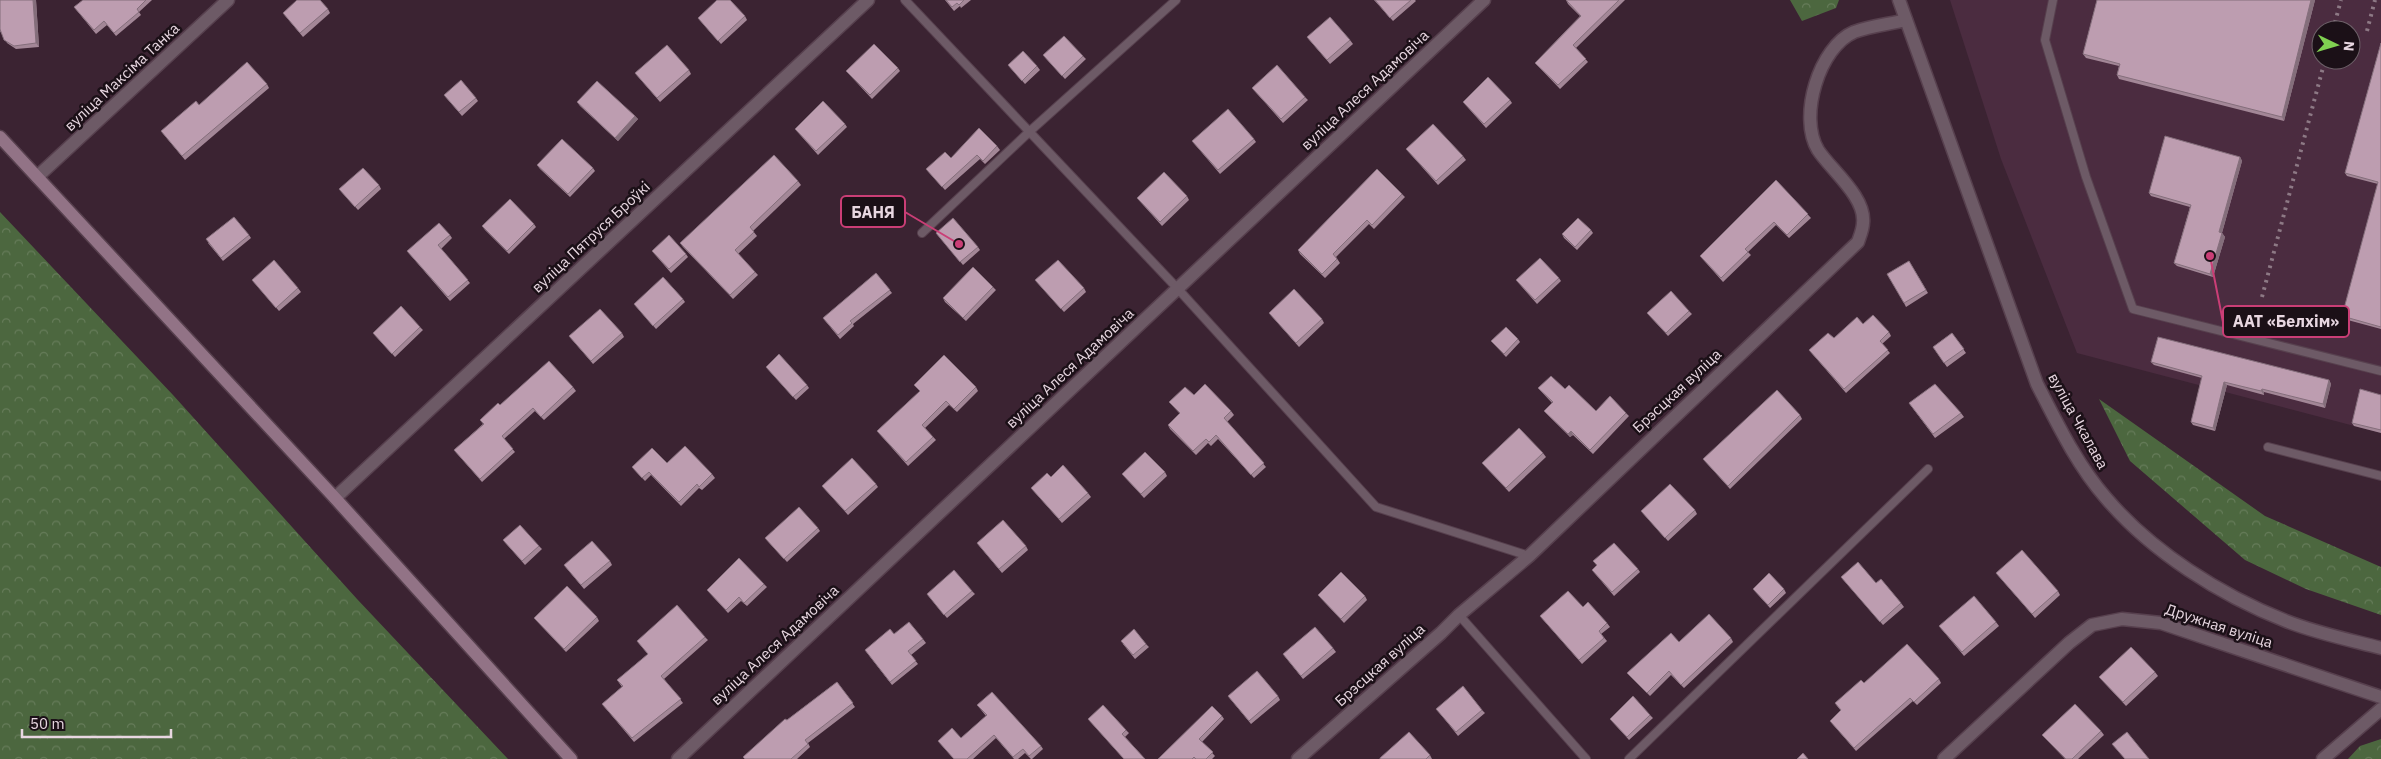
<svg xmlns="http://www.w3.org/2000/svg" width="2381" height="759" viewBox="0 0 2381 759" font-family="'IBM Plex Sans',sans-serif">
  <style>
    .built { fill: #4b2c40; fill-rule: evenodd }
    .forest { fill: url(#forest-crowns) }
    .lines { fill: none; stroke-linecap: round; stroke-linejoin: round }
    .service-casing { stroke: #57404e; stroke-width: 10 }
    .minor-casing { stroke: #57404e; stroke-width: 15 }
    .tertiary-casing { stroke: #57404e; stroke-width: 15 }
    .secondary-casing { stroke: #57404e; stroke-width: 15 }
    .service { stroke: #6d5a66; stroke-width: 8 }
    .minor { stroke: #6d5a66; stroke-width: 12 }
    .tertiary { stroke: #6d5a66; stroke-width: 12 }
    .secondary { stroke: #927386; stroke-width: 12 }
    .rail { stroke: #8d7985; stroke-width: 4; stroke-dasharray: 2.5 5; stroke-linecap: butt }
    .wall { fill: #a38797 }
    .shaded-wall { fill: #846e7b }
    .building { fill: #bd9db0; stroke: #846e7b }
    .labels { text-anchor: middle; stroke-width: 5; stroke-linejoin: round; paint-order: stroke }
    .street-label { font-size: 15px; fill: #e8d7e1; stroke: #1b1017 }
    .leader { fill: none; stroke: #ca3e76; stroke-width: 2 }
    .callout-dot { fill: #ca3e76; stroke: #1b1017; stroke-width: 2 }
    .callout { fill: #1b1017; stroke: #ca3e76; stroke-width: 2 }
    .callout-label { font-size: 16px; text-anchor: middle; font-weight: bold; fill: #e8d7e1 }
  </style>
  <defs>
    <pattern id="forest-crowns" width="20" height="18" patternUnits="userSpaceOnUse" patternTransform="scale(1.25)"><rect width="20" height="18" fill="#4c673f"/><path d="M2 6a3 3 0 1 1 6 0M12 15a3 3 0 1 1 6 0" fill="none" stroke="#667c5a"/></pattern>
  </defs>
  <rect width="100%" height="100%" fill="#3b2332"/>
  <path class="built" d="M1950,0H2381V433L2077,353L2001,159ZM2321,30H2351V60H2321Z"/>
  <path class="forest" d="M1790,0H1839L1836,8L1802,21Z
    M0,212L173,395L357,599L508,759H0Z
    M2099,399L2265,516L2381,567V615L2306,589L2245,560L2130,461Z
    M2381,739V759H2348L2360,746Z"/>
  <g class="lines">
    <g class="service-casing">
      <path id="service" d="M905,0L1178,289L1376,507L1529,556
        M2053,0L2045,40L2086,177L2133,309L2381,371
        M922,233L1029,132L1176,0
        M2268,447L2381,476
        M1459,615L1586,759
        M1629,759L1928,469"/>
    </g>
    <g class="minor-casing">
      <path id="minor" d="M37,177L228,0
        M335,498L868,0
        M1298,759L1441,633L1459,615L1529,556L1858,242C1860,236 1863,229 1863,223C1866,197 1831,170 1818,150C1798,117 1819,47 1854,32C1870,26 1890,24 1906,20
        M1944,759L2069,643L2092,625L2122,619L2161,623L2381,697
        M2323,759L2381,709"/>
    </g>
    <g class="tertiary-casing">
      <path id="tertiary" d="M1899,0L2037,384C2057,423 2077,465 2106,498C2152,552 2220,595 2286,621C2316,633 2350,640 2381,648
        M678,759L1484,0"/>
    </g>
    <g class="secondary-casing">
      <path id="secondary" d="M0,137L335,498L571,759"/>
    </g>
    <use href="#service" class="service"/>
    <use href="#minor" class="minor"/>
    <use href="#tertiary" class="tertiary"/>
    <use href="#secondary" class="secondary"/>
    <path class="rail" d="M2333,30L2341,0
      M2367,31L2375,0
      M2262,297L2325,60"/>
  </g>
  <path class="wall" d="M0,0H36L39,47L16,49L7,43L0,31Z
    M83,0H152L139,12L141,15L116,36L107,25L96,34L74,7Z
    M945,0H971L961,8L960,6L954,11Z
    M1374,0H1415L1416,1L1393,21Z
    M1566,0H1625L1576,48L1588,62L1560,89L1538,66L1535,63L1580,16L1568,4Z
    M2097,0H2315L2284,121L2119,79L2117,75L2119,66L2086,58L2083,54Z
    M328,9L330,13L303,37L283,13Z
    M745,16L747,20L721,44L698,18Z
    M1307,37L1350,40L1353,44L1330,64Z
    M2381,43V329L2344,319L2342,316L2378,184L2347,176L2345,173Z
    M1043,55L1083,56L1086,59L1065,79Z
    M1008,65L1037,66L1040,70L1025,84Z
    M898,68L900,71L872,99L846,71Z
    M689,70L691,74L660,102L635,73Z
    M267,84L269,88L185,160L161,131L199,105Z
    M1252,88L1305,97L1308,100L1283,123Z
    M444,95L476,98L478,101L462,116Z
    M1510,100L1512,103L1486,128L1463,102Z
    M577,102L635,116L638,119L618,141L580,106Z
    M845,124L847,127L818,155L795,129Z
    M1254,139L1256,142L1220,174L1192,141Z
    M997,146L1000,150L985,164L980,159L945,190L926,169L951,158Z
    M1406,149L1463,156L1466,160L1438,185Z
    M2240,157L2242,161L2222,233L2225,237L2213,277L2177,266L2174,263L2190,207L2151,196L2149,193Z
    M537,165L593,168L595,171L570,197L540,169Z
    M1776,180L1811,218L1789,238L1776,225L1748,252L1751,255L1723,282L1700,256Z
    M798,181L801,185L753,231L757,236L738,254L758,275L733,299L683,247L680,243Z
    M379,185L381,189L358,210L339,189Z
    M1402,194L1405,197L1374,229L1369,224L1336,257L1340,263L1325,278L1300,254L1298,250Z
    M1187,196L1189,200L1162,226L1137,198Z
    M534,224L536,227L509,254L485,230L482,226Z
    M1591,230L1593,233L1577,250L1564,238L1562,234Z
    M936,233L978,247L980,250L963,265Z
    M249,235L251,238L223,261L208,243Z
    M450,235L452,238L441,249L470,283L450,301L407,251Z
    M652,251L686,254L688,257L671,273Z
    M1909,261L1928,293L1906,307L1904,303Z
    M876,273L892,293L853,324L854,326L840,339L823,318Z
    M1559,278L1561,281L1537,304L1516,280Z
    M252,280L298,288L301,292L279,311Z
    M1035,280L1084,288L1086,292L1064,312Z
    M993,287L996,290L966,321L945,302L943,298Z
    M683,299L685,302L656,329L634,304Z
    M1689,311L1692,314L1668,336L1647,313Z
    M1269,313L1322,319L1324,323L1299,347Z
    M1863,324L1889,332L1891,336L1882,344L1890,353L1846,393L1809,350Z
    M420,327L423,330L395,357L373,333Z
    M622,333L624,337L593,364L569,336Z
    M1952,333L1966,353L1947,367L1933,347Z
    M1518,339L1520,342L1506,357L1491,341Z
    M2151,362L2329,380L2331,384L2325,408L2264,392V395L2227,385L2215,431L2193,425L2191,422L2202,378L2154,365Z
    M766,367L807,385L809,388L796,400Z
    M914,385L976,387L978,391L957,412L949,405L925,428L936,440L908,466L877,431L920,391Z
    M573,387L576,391L544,420L535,411L504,439L515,452L482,482L454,450L483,424L480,420L500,405Z
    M1538,388L1565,389L1596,411L1626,413L1629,416L1593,454L1573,435L1570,437L1544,411L1552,403Z
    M1194,395L1231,411L1234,415L1227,422L1266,467L1254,478L1218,439L1211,446L1208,443L1196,455L1170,429L1168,425L1180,414L1169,402Z
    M2381,395V433L2354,426L2352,423Z
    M1909,403L1961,413L1964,417L1935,438Z
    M1800,415L1802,419L1730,489L1703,459Z
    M1543,453L1546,457L1509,492L1482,463Z
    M667,463L712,474L715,478L702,490L699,488L681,506L651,475L645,481L632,467Z
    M1165,472L1167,476L1144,498L1122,474Z
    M1051,477L1088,493L1091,497L1062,523L1031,488Z
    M876,484L878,487L848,515L822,486Z
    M1695,510L1697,514L1668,541L1641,511Z
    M818,528L820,531L787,562L765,538Z
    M503,540L539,546L542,549L525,565Z
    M977,543L1026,546L1028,550L1002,573Z
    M610,561L612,565L584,589L564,565Z
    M1593,561L1638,569L1640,572L1614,596L1592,570L1597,566Z
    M1996,573L2058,591L2060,595L2035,618Z
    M1841,577L1876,583L1901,603L1904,607L1883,625Z
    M764,584L767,587L747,606L741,601L728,613L707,590Z
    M1753,589H1784L1786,593L1770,608Z
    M972,591L975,594L947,618L927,594Z
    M1318,595L1365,596L1367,600L1344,623Z
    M1583,607L1607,623L1610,627L1601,634L1607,641L1582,664L1540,616Z
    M597,617L599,621L566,652L534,618Z
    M1996,622L1999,626L1964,656L1939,626Z
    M894,634L923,639L926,643L911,655L918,664L892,685L865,650Z
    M705,637L708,640L664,679L683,703L634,742L602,704L622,687L617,680L648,654L637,641Z
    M1731,638L1733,642L1684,688L1671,675L1650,696L1627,673L1679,642Z
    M1123,644H1146L1149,647L1135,659Z
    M1333,648L1336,652L1303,679L1283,654Z
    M2155,672L2158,676L2126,706L2099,677Z
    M1939,679L1941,683L1917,705L1913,701L1856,751L1830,721L1841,711L1835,703L1864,683Z
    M837,682L855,707L808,743L810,747L797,759H744L787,720Z
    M1228,696H1278L1280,700L1251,724Z
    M977,705L1041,746L1043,749L1032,759H1031L1025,753L1018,759H1014L996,738L973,759H954L938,741L961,738L986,716Z
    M1482,710L1485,713L1458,736L1439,712Z
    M1650,715L1653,718L1629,740L1610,719Z
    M1222,716L1224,719L1202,742L1215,756L1212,759H1158Z
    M1088,719L1126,730L1129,733L1125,737L1145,759H1124Z
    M2101,731L2104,735L2078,759H2065L2042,735Z
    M1430,755L1432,759H1380Z"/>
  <path class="shaded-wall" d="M33,0H36L39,47L36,43Z
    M2311,0H2315L2284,121L2282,117Z
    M635,116L638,119L618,141L615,138Z
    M2240,157L2242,161L2221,236L2219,232Z
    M2222,233L2225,237L2213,277L2210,274Z
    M2329,380L2331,384L2325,408L2323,404Z
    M2224,382L2227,385L2215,431L2213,428Z
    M2262,389L2264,392V395L2261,391Z
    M1571,431L1573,435L1570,437L1568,434Z"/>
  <path class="building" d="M0,0H33L36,43L14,46L4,40L0,29Z
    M83,0H146L137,9L139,12L114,33L104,21L94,30L74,7Z
    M297,0H320L328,9L300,33L283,13Z
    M717,0H730L745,16L718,41L698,18Z
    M946,0H964L959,5L957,3L952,7Z
    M1375,0H1411L1390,18Z
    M1566,0H1619L1573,45L1586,59L1558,85L1535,63L1581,16Z
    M2097,0H2311L2282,117L2117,75L2120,64L2083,54Z
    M1330,17L1350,40L1327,60L1307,37Z
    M1064,36L1083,56L1062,76L1043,55Z
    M2381,43V327L2342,316L2378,182L2345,173Z
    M874,44L898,68L870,95L846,71Z
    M667,45L689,70L657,98L635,73Z
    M1023,51L1037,66L1022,81L1008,65Z
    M247,62L267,84L182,156L161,131L196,101L199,105Z
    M1277,65L1305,97L1281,119L1252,88Z
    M1488,77L1510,100L1484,124L1463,102Z
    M461,80L476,98L459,112L444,95Z
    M597,81L635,116L615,138L577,102Z
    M823,101L845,124L816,151L795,129Z
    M1228,109L1254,139L1218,170L1192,141Z
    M1433,124L1463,156L1436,181L1406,149Z
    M979,128L997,146L983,161L977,155L942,187L926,169L945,152L951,158Z
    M2165,136L2240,157L2219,232L2222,233L2210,274L2174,263L2191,205L2149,193Z
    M562,139L593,168L568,194L537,165Z
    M774,155L798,181L750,227L754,232L735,250L755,272L730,295L680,243Z
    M363,168L379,185L355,207L339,189Z
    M1377,169L1402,194L1372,225L1367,220L1333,254L1337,259L1322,274L1298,250Z
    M1164,172L1187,196L1160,222L1137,198Z
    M1776,180L1808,214L1787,235L1774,222L1745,249L1748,252L1721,278L1700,256Z
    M510,199L534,224L507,251L482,226Z
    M234,217L249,235L221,258L206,239Z
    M953,218L978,247L960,262L936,233Z
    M1578,218L1591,230L1575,247L1562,234Z
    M439,223L450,235L438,245L468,280L448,297L407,251Z
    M669,235L686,254L669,269L652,251Z
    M1540,258L1559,278L1535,300L1516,280Z
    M274,260L298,288L276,308L252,280Z
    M1058,260L1084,288L1061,309L1035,280Z
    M1909,261L1926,290L1904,303L1887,274Z
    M973,267L993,287L963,318L943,298Z
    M876,273L890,290L850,321L852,323L838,335L823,318Z
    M663,277L683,299L653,326L634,304Z
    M1294,289L1322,319L1296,343L1269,313Z
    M1671,291L1689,311L1666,333L1647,313Z
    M401,306L420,327L392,354L373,333Z
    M600,309L622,333L591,361L569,336Z
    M1873,315L1889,332L1880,341L1888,350L1844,389L1809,350L1828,333L1834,338L1857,317L1863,324Z
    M1506,327L1518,339L1504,354L1491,341Z
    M1952,333L1964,349L1944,363L1933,347Z
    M2158,337L2329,380L2323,404L2262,389L2261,391L2224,382L2213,428L2191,422L2202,376L2151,362Z
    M779,354L807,385L793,397L766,367Z
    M944,355L976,387L954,409L946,401L922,425L933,437L906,462L877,431L920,391L914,385Z
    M549,361L573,387L541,417L533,408L502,436L513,449L480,479L454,450L484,424L480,420L498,403L500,405Z
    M1551,376L1565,389L1569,385L1596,411L1610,396L1626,413L1590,450L1571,431L1568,434L1544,411L1553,402L1538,388Z
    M1205,384L1231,411L1224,418L1264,463L1251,475L1216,435L1209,442L1206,439L1193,451L1168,425L1180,413L1169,402L1185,387L1194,395Z
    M1935,384L1961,413L1933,434L1909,403Z
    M2360,389L2381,395V430L2352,423Z
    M1777,390L1800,415L1728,486L1703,459Z
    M1519,428L1543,453L1506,488L1482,463Z
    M685,446L712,474L699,487L697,484L679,502L649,472L642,478L632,467L652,448L667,463Z
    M1145,452L1165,472L1141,494L1122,474Z
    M852,458L876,484L845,511L822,486Z
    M1063,465L1088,493L1059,519L1031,488L1047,473L1051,477Z
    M1670,484L1695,510L1665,538L1641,511Z
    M799,507L818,528L784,559L765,538Z
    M1003,520L1026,546L999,569L977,543Z
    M520,525L539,546L522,561L503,540Z
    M592,541L610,561L581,585L564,565Z
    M1614,543L1638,569L1612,592L1592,570L1597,565L1593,561Z
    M2022,550L2058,591L2032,614L1996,573Z
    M739,558L764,584L744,603L739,597L726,610L707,590Z
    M1858,562L1876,583L1881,579L1901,603L1880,622L1841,577Z
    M954,570L972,591L944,615L927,594Z
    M1341,572L1365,596L1341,619L1318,595Z
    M1769,573L1784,589L1768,605L1753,589Z
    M567,586L597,617L564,649L534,618Z
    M1568,591L1583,607L1588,602L1607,623L1599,631L1604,638L1579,660L1540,616Z
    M1974,596L1996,622L1962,652L1939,626Z
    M677,605L705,637L661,676L681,699L632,738L602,704L623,686L617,680L648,654L637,641Z
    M1709,614L1731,638L1681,685L1669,671L1647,693L1627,673L1671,633L1679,642Z
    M909,622L923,639L908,651L916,661L890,682L865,650L890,629L894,634Z
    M1315,627L1333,648L1301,676L1283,654Z
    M1134,629L1146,644L1133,655L1121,641Z
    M1907,644L1939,679L1914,702L1910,698L1854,748L1830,721L1841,710L1835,703L1861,680L1864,683Z
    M2131,647L2155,672L2123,702L2099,677Z
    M1257,671L1278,696L1249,721L1228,696Z
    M837,682L853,703L805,740L808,744L791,759H745L743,757L785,719L787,720Z
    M1463,686L1482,710L1456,732L1436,709Z
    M992,692L1041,746L1029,756L1023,749L1013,757L994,735L967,759H954L938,741L952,728L961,738L987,715L977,705Z
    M1633,696L1650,715L1627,737L1610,719Z
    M2075,704L2101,731L2072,759H2066L2042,735Z
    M1103,705L1126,730L1122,734L1145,759H1124L1088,719Z
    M1212,706L1222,716L1199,739L1213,752L1206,759H1196L1194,757L1192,759H1158Z
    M1409,732L1430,755L1426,759H1380V758Z
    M2127,732L2149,759H2125L2112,744Z
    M1803,753L1808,759H1797Z"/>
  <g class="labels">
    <g class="street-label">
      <text transform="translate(122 77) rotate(-43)" y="5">вуліца Максіма Танка</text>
      <text transform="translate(1365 90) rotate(-43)" y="5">вуліца Алеся Адамовіча</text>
      <text transform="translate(591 237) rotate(-43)" y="5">вуліца Пятруся Броўкі</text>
      <text transform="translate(1070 368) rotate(-43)" y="5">вуліца Алеся Адамовіча</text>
      <text transform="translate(1677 391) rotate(-43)" y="5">Брэсцкая вуліца</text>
      <text transform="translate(2078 421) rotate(61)" y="5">вуліца Чкалава</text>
      <text transform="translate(2219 626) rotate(18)" y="5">Дружная вуліца</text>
      <text transform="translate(775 645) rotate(-43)" y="5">вуліца Алеся Адамовіча</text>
      <text transform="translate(1380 665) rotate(-42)" y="5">Брэсцкая вуліца</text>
    </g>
  </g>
  <path class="leader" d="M959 244L905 212M2210 256L2223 322"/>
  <g class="callout-dot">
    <circle cx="959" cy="244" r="5"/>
    <circle cx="2210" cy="256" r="5"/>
  </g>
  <g class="callout">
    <rect x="841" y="196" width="64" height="31" rx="5"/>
    <rect x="2223" y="306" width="126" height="31" rx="5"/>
  </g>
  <g class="callout-label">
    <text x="873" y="218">БАНЯ</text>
    <text x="2286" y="327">ААТ «Белхім»</text>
  </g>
  <g transform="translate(2336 45) rotate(95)"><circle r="24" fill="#1b1017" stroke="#6d6068"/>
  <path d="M0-4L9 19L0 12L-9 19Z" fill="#80d051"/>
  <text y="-8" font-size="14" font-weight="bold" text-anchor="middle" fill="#e8d7e1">N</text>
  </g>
  <path d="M22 729v8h149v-8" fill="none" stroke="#e8d7e1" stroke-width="2.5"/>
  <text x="30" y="729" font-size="15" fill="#e8d7e1" stroke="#1b1017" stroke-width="4" paint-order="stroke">50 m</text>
</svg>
